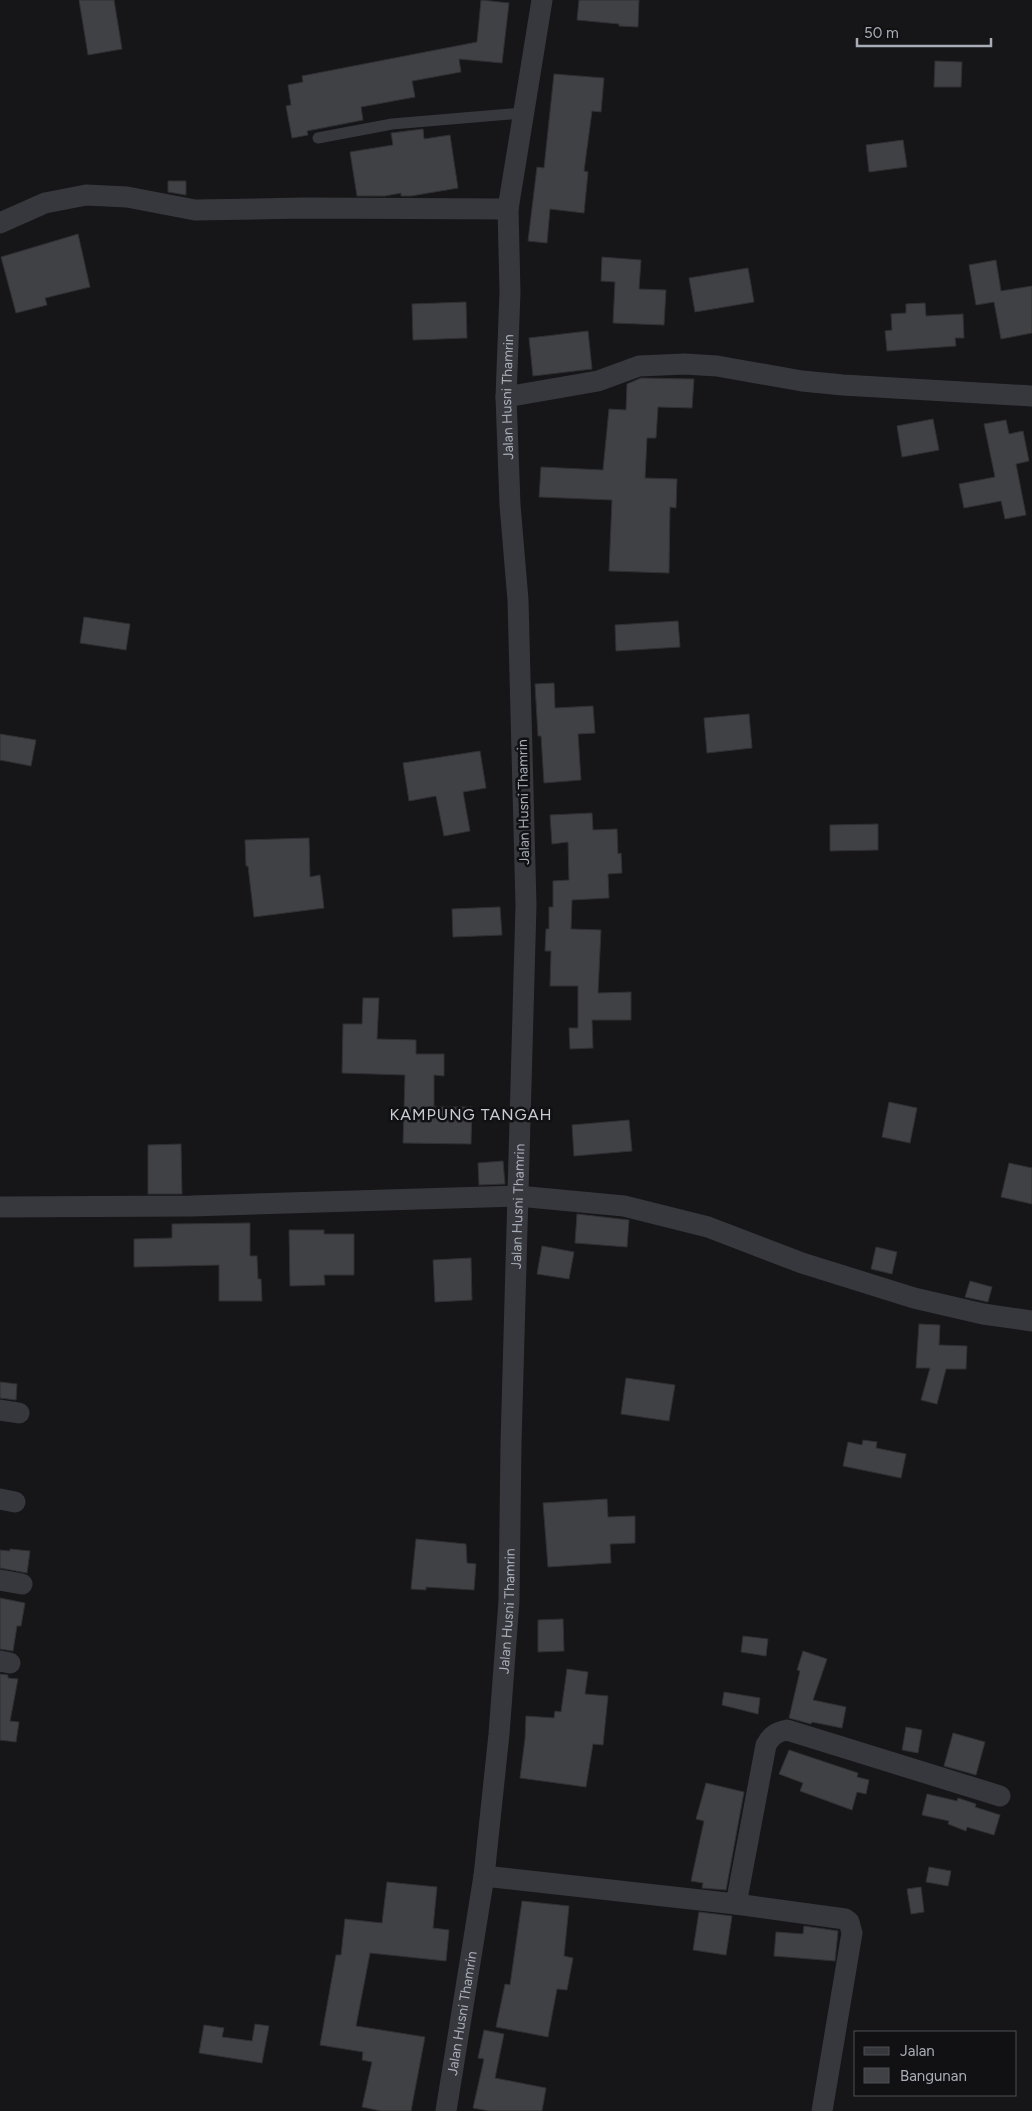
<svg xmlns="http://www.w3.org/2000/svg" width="1032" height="2111" viewBox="0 0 1032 2111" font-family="Figtree,sans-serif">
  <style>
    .building { fill: #404145; stroke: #303034 }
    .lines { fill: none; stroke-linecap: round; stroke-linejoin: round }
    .lane { stroke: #37383d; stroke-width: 11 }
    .street { stroke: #37383d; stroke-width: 21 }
    .labels { text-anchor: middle; stroke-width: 5; stroke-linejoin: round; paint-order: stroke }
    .street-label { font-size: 14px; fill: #a8adb8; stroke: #111113 }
    .quarter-label { font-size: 16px; letter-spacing: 1px; fill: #c9ccd4; stroke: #111113 }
  </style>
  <rect width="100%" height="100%" fill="#161618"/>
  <path class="building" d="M79,0H114L122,49L88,55Z
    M481,0L509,3L502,63L459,59L461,72L412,81L415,97L361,107L363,120L307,131L308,135L292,138L286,106L291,105L288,85L303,82L302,76L477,42Z
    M579,0H639L638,27L619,26V24L577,20Z
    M935,61L962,62L961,87H934Z
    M554,74L604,78L601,112L592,111L584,171L588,172L584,213L550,209L547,243L528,241L537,167L544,168Z
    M423,129L424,139L450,135L458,188L411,196H401V193L385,196H357L350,152L393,145L391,133Z
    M903,140L907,167L869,172L866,145Z
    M168,181H186V195L168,192Z
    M78,234L90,287L45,298L47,305L16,313L1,257Z
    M602,257L641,260L639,289L666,290L664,325L613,323L615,282L601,281Z
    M996,260L1001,291L1032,286V333L1001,339L994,302L976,305L969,265Z
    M748,268L754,302L695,312L689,278Z
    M466,302L467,338L413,340L412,304Z
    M925,303L926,316L963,314L964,338H955L956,346L887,351L885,331L892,330L891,314L906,313V304Z
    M588,331L592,369L533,376L529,338Z
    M641,378L694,379L692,408L658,407L656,438H647L645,478L677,479L676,508L670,507L669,573L609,571L612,500L539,497L541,467L603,470L609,409L626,410L627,384Z
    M933,419L939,450L902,457L897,426Z
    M1006,420L1009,434L1023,431L1029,461L1016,464L1026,515L1005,519L1001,501L964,508L959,484L995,477L984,424Z
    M84,617L130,624L126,650L80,643Z
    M678,621L680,647L616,651L615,625Z
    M554,683L555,708L593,706L595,733L578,734L581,780L544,783L541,736H538L535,684Z
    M749,714L752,748L707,753L704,718Z
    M0,734L36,740L31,766L0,760Z
    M480,751L486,788L463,792L470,831L444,836L436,796L409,801L403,763Z
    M592,813L593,830L617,829L618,854L621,853L622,873L608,874L609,898L572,900L571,929L601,930L598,993L631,992V1020H592L593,1048L570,1049L569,1028H578V986H550L551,951H545L546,929H549V907H553V881L569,880L568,842L552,844L550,815Z
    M878,824V850L830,851V825Z
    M309,838L310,877L320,875L324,908L254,917L248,866H246L245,840Z
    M500,907L502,935L453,937L452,909Z
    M363,998H379L377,1039L416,1040V1054H444V1076L434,1075V1107H472L471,1144L403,1143L405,1075L342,1073L343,1024H362Z
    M889,1102L917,1108L910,1143L882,1137Z
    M629,1120L632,1151L574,1156L572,1125Z
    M181,1144L182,1194H148V1145Z
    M503,1161L505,1184L479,1185L478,1163Z
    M1009,1163L1032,1168V1204L1001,1197Z
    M577,1214L629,1220L627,1247L575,1243Z
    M250,1223V1256H257L258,1279H261L262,1301H219V1265L134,1267V1239L172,1238V1224Z
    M289,1230H324V1234H354V1275H324L325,1285L290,1286Z
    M542,1246L574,1252L569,1279L537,1274Z
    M876,1247L897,1252L892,1274L871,1269Z
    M471,1258L472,1300L435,1302L433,1260Z
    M970,1281L992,1287L988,1302L965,1297Z
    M919,1324L940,1325L939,1345L967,1346L966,1369H946L937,1404L921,1400L930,1368H916Z
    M626,1378L675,1385L669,1421L621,1414Z
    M0,1382L17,1384L16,1400L0,1398Z
    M863,1440L877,1442L876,1448L906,1454L901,1478L843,1466L848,1442L862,1445Z
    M607,1499L608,1517L635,1516V1543L610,1544L611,1563L548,1567L543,1503Z
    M416,1539L466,1544L467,1563L476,1564L474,1590L426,1587V1590L411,1589Z
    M10,1549L30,1551L27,1573L0,1568V1550L10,1551Z
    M0,1598L25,1603L21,1626H17L13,1651L0,1649Z
    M563,1619L564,1651L538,1652V1620Z
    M743,1636L768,1639L766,1656L741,1652Z
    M803,1651L827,1659L813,1700L846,1707L842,1728L812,1722L811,1724L789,1718L800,1671L797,1670Z
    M567,1669L588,1672L585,1694L608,1696L603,1745L593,1744L586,1787L520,1778L525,1739L526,1716L554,1718L555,1711L561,1712Z
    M0,1674L8,1675V1678L18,1679L10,1721L19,1722L16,1742L0,1740Z
    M724,1692L760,1698L758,1714L722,1705Z
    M906,1727L922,1730L918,1753L902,1750Z
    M953,1733L985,1742L976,1775L944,1766Z
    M789,1750L858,1773L857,1777L869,1780L866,1794L857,1792L852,1810L800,1791L803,1783L779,1774Z
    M706,1783L744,1792L726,1890L702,1888L703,1883L691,1881L704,1821L696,1819Z
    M927,1794L957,1801L958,1798L976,1804L975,1807L1000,1815L994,1835L967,1827L966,1831L948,1824L949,1821L922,1815Z
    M929,1867L951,1871L948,1886L926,1882Z
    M387,1882L437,1887L433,1928L449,1930L446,1961L370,1953L356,2026L425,2037L411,2111H381L362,2107L372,2062L362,2060L363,2052L320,2045L336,1955H341L345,1919L382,1923Z
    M921,1887L924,1912L911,1914L907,1889Z
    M522,1901L569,1906L564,1956L573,1958L567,1990L557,1989L548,2037L496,2027L505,1984L510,1985Z
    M699,1912L732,1916L726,1955L693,1950Z
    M804,1926L838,1931L835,1961L774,1956L776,1932L803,1934Z
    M255,2024L269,2026L262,2063L199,2053L204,2025L224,2028L222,2037L252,2041Z
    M484,2030L504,2034L495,2078L546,2088L542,2111H489L473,2108L484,2059L478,2058Z"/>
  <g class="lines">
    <path class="lane" d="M318,138L392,124L522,113"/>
    <g class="street">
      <path d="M0,223L45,203L86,195L127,197L195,210L304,208L508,209L542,0"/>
      <path d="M506,397L598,381L639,366L685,364L717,366L802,381L843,385L1032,396"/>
      <path d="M0,1207L191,1206L518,1196L624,1206L708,1227L802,1263L914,1298L983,1314L1032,1321"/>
      <path d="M0,1410L19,1413"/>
      <path d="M0,1499L15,1502"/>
      <path d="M0,1580L22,1584"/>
      <path d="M0,1661L10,1663"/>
      <path d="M484,1876L736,1904L845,1919L849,1922L852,1933L822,2111"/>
      <path d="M736,1904L766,1745C771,1736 776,1732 787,1730L1000,1796"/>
      <path id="s1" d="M446,2111L484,1876L499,1734L509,1601L511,1444L526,905L518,600L510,505L506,397L510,292L508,209"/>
    </g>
  </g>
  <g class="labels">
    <g class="street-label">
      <text dy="5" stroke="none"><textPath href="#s1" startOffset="1719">Jalan Husni Thamrin</textPath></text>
      <text transform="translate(523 802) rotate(-91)" y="5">Jalan Husni Thamrin</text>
      <text dy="5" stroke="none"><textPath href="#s1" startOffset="909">Jalan Husni Thamrin</textPath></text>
      <text dy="5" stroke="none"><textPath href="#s1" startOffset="504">Jalan Husni Thamrin</textPath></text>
      <text dy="5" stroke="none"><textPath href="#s1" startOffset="99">Jalan Husni Thamrin</textPath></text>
    </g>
    <g class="quarter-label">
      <text x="471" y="1120">KAMPUNG TANGAH</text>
    </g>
  </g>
  <rect x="854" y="2031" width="162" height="65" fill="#111113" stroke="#4d4f55"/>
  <rect x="864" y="2047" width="25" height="8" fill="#37383d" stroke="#4d4f55"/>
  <text x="900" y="2056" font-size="15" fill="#a8adb8">Jalan</text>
  <rect x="864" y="2068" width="25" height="15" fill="#404145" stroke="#4d4f55"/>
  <text x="900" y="2081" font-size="15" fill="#a8adb8">Bangunan</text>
  <path d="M857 38v8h134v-8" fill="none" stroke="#a8adb8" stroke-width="2.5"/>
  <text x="864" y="38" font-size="15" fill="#a8adb8" stroke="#111113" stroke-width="4" paint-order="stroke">50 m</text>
</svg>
